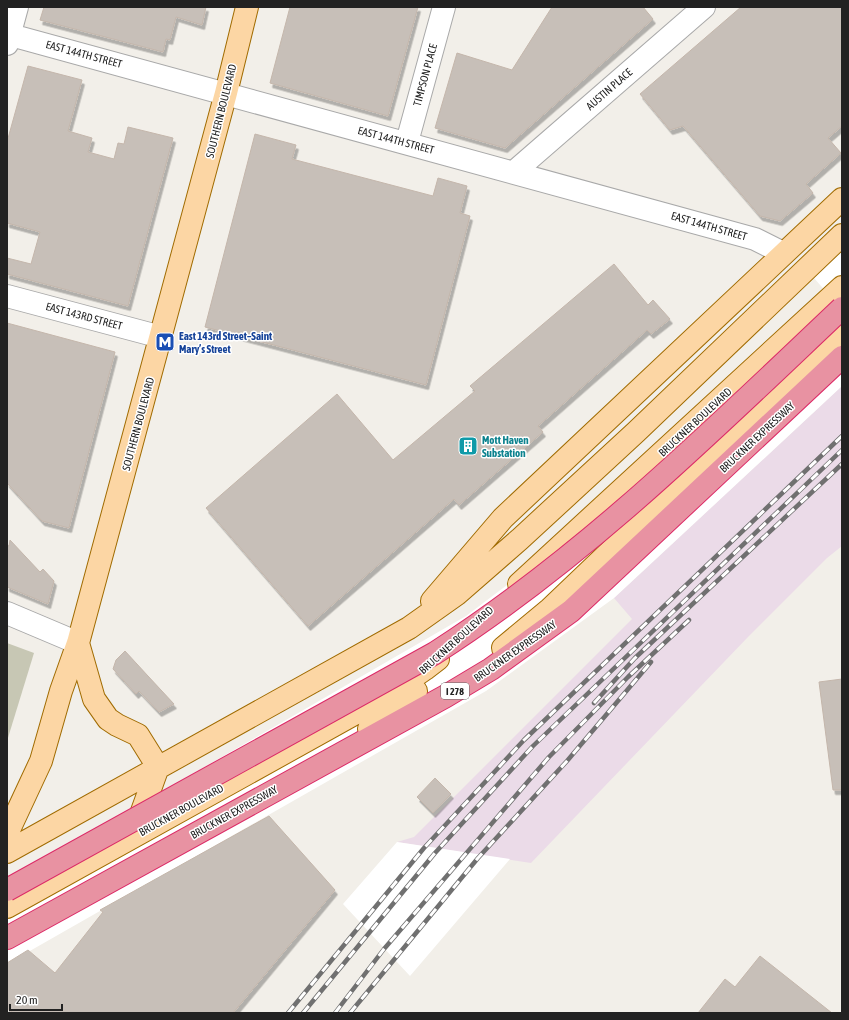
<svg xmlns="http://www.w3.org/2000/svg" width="849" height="1020" viewBox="0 0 849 1020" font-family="'Asap Condensed',sans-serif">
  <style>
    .industrial { fill: #ebdbe8 }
    .construction { fill: #c7c7b4 }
    .pier { fill: #fff }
    .building { fill: #c7bfb8; stroke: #c4b6ab; filter: url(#shadow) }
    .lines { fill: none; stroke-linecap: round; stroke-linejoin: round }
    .minor-casing { stroke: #a9a9a9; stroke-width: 24 }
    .major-casing { stroke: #a06b00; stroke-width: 24 }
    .highway-casing { stroke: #dc2a67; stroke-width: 24 }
    .minor { stroke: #fff; stroke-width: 22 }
    .major { stroke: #fcd6a4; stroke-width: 22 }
    .highway { stroke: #e892a2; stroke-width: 22 }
    .rail-casing { stroke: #707070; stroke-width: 4.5 }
    .rail { stroke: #fff; stroke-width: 3; stroke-dasharray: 9; stroke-linecap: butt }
    .highway-bridge-casing { stroke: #dc2a67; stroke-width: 24; stroke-linecap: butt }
    .highway-bridge { stroke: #e892a2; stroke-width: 22 }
    .labels { text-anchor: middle; stroke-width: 3; stroke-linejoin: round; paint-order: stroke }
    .shield { fill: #fff; stroke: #646464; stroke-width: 1 }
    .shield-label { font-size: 10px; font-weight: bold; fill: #222 }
    .street-label { font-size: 11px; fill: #222; stroke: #fff }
    .transit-label { font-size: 11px; font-weight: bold; fill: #164399; stroke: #fff; text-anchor: start }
    .culture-label { font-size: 11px; font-weight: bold; fill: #0d838f; stroke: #fff; text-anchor: start }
  </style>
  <defs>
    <filter id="shadow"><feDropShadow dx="2.5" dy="4.5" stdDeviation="0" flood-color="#0004"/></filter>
  </defs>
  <rect width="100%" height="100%" fill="#f2efe9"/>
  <path class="industrial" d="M842,386V546L827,558L748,637L531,863L397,842L414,837L632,619L614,598Z"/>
  <path class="construction" d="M7,643L34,653L7,741Z"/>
  <path class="pier" d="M842,250V386L614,598L486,691L7,964V881L466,616L548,554L828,294L814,278Z
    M397,842L510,859L410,976L343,904Z"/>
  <path class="building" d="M44,7H206L202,25L176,17L170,40L166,39L163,52L40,20Z
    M290,7H418L388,116L270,83Z
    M552,7H643L653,19L505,148L435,128L457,53L512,70Z
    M741,7H842V126L828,138L841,153L806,184L813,193L780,221L760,216L683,126L670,130L640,94Z
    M28,66L82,80L68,131L92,138L88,152L114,159L118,143L124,144L128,127L173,138L128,306L7,274V258L31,264L40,232L7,223V142Z
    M255,134L296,145L292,159L433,196L438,178L467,186L460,213L470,216L426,385L205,327Z
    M614,264L648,305L653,300L670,319L651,334L647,330L538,426L543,432L459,505L454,499L308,626L206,508L337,394L393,460L475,391L470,386Z
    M7,323L115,352L69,528L42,521L7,483Z
    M10,540L40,572L43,569L54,581L48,604L7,587V545L9,546Z
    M125,651L148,676L174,704L159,712L139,691L136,694L113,669L116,660Z
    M842,679V790H833L819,682Z
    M435,778L451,794L433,813L417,797Z
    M269,816L335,890L233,1013H13L7,1008V963L28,950L55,973L103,912L100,910Z
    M760,956L832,1013H698L725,979L735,987Z"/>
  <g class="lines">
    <g class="minor-casing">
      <path id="minor" d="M7,34L755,239L783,253
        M7,44L17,7
        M407,142L444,7
        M514,172L704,7
        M7,296L161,337
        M7,613L78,643"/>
    </g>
    <g class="major-casing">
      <path id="major" d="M519,584L842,287
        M432,601L503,518L842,199
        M78,643L94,699L108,719L117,725L138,735L158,767L136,828
        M503,648L550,609L842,330
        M369,729L416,691
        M7,834L41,761L61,691L78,643L226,93L247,7
        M7,852L409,628L457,594L520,539L636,432L842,235
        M7,907L383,698L425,669L438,659"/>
    </g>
    <g class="highway-casing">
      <path id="highway" d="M7,938L446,696L491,669L571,611L842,357"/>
    </g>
    <use href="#minor" class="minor"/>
    <use href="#major" class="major"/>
    <use href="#highway" class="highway"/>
    <g class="rail-casing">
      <path id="rail" d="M594,703L635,658L842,464
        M288,1013L424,848L524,740L842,436
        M303,1013L435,853L533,746L842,450
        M335,1013L384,949L549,757L628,677L689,620
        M350,1013L478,858L567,761L651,662"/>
    </g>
    <use href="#rail" class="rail"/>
    <g class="highway-bridge-casing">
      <path id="highway-bridge" d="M7,890L435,653C586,556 712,431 842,308"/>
    </g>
    <use href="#highway-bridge" class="highway-bridge"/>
  </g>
  <defs>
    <g id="metro-square" transform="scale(1)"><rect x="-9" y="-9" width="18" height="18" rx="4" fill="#1a4fb4" stroke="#fff"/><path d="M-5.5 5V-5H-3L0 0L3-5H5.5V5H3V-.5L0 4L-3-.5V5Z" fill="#fff"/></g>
    <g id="building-square" transform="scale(1)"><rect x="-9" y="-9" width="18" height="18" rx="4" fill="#0f9aa8" stroke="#fff"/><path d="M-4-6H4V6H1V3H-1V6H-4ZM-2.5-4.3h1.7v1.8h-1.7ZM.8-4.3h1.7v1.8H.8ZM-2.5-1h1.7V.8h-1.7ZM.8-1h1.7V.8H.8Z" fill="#fff"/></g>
  </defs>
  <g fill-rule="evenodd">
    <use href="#metro-square" x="165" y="342"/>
    <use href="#building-square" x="468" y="446"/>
  </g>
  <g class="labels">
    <rect class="shield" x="441" y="683" width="28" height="16" rx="3"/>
    <g class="shield-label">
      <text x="455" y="695">I 278</text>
    </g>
    <g class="street-label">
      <text transform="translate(84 54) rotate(15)" y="4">EAST 144TH STREET</text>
      <text transform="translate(425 75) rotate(-75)" y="4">TIMPSON PLACE</text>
      <text transform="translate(609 89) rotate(-41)" y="4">AUSTIN PLACE</text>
      <text transform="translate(221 111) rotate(-76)" y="4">SOUTHERN BOULEVARD</text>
      <text transform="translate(396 140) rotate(15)" y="4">EAST 144TH STREET</text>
      <text transform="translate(709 226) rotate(16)" y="4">EAST 144TH STREET</text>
      <text transform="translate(84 316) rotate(15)" y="4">EAST 143RD STREET</text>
      <text transform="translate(695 422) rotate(-43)" y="4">BRUCKNER BOULEVARD</text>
      <text transform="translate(138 424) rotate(-75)" y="4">SOUTHERN BOULEVARD</text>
      <text transform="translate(757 437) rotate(-43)" y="4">BRUCKNER EXPRESSWAY</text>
      <text transform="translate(456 640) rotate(-42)" y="4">BRUCKNER BOULEVARD</text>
      <text transform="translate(515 651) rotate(-35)" y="4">BRUCKNER EXPRESSWAY</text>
      <text transform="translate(181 810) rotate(-29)" y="4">BRUCKNER BOULEVARD</text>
      <text transform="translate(234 812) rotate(-29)" y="4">BRUCKNER EXPRESSWAY</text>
    </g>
    <g class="transit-label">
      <text x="179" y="340">East 143rd Street–Saint<tspan x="179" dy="13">Mary’s Street</tspan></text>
    </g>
    <g class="culture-label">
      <text x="482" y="444">Mott Haven<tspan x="482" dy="13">Substation</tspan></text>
    </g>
  </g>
  <rect width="849" height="1020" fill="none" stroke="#222222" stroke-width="16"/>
  <path d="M10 1004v6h52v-6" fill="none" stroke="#222222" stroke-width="2"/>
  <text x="16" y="1004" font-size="12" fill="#222222" stroke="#ffffff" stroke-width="3" paint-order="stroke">20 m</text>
</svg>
